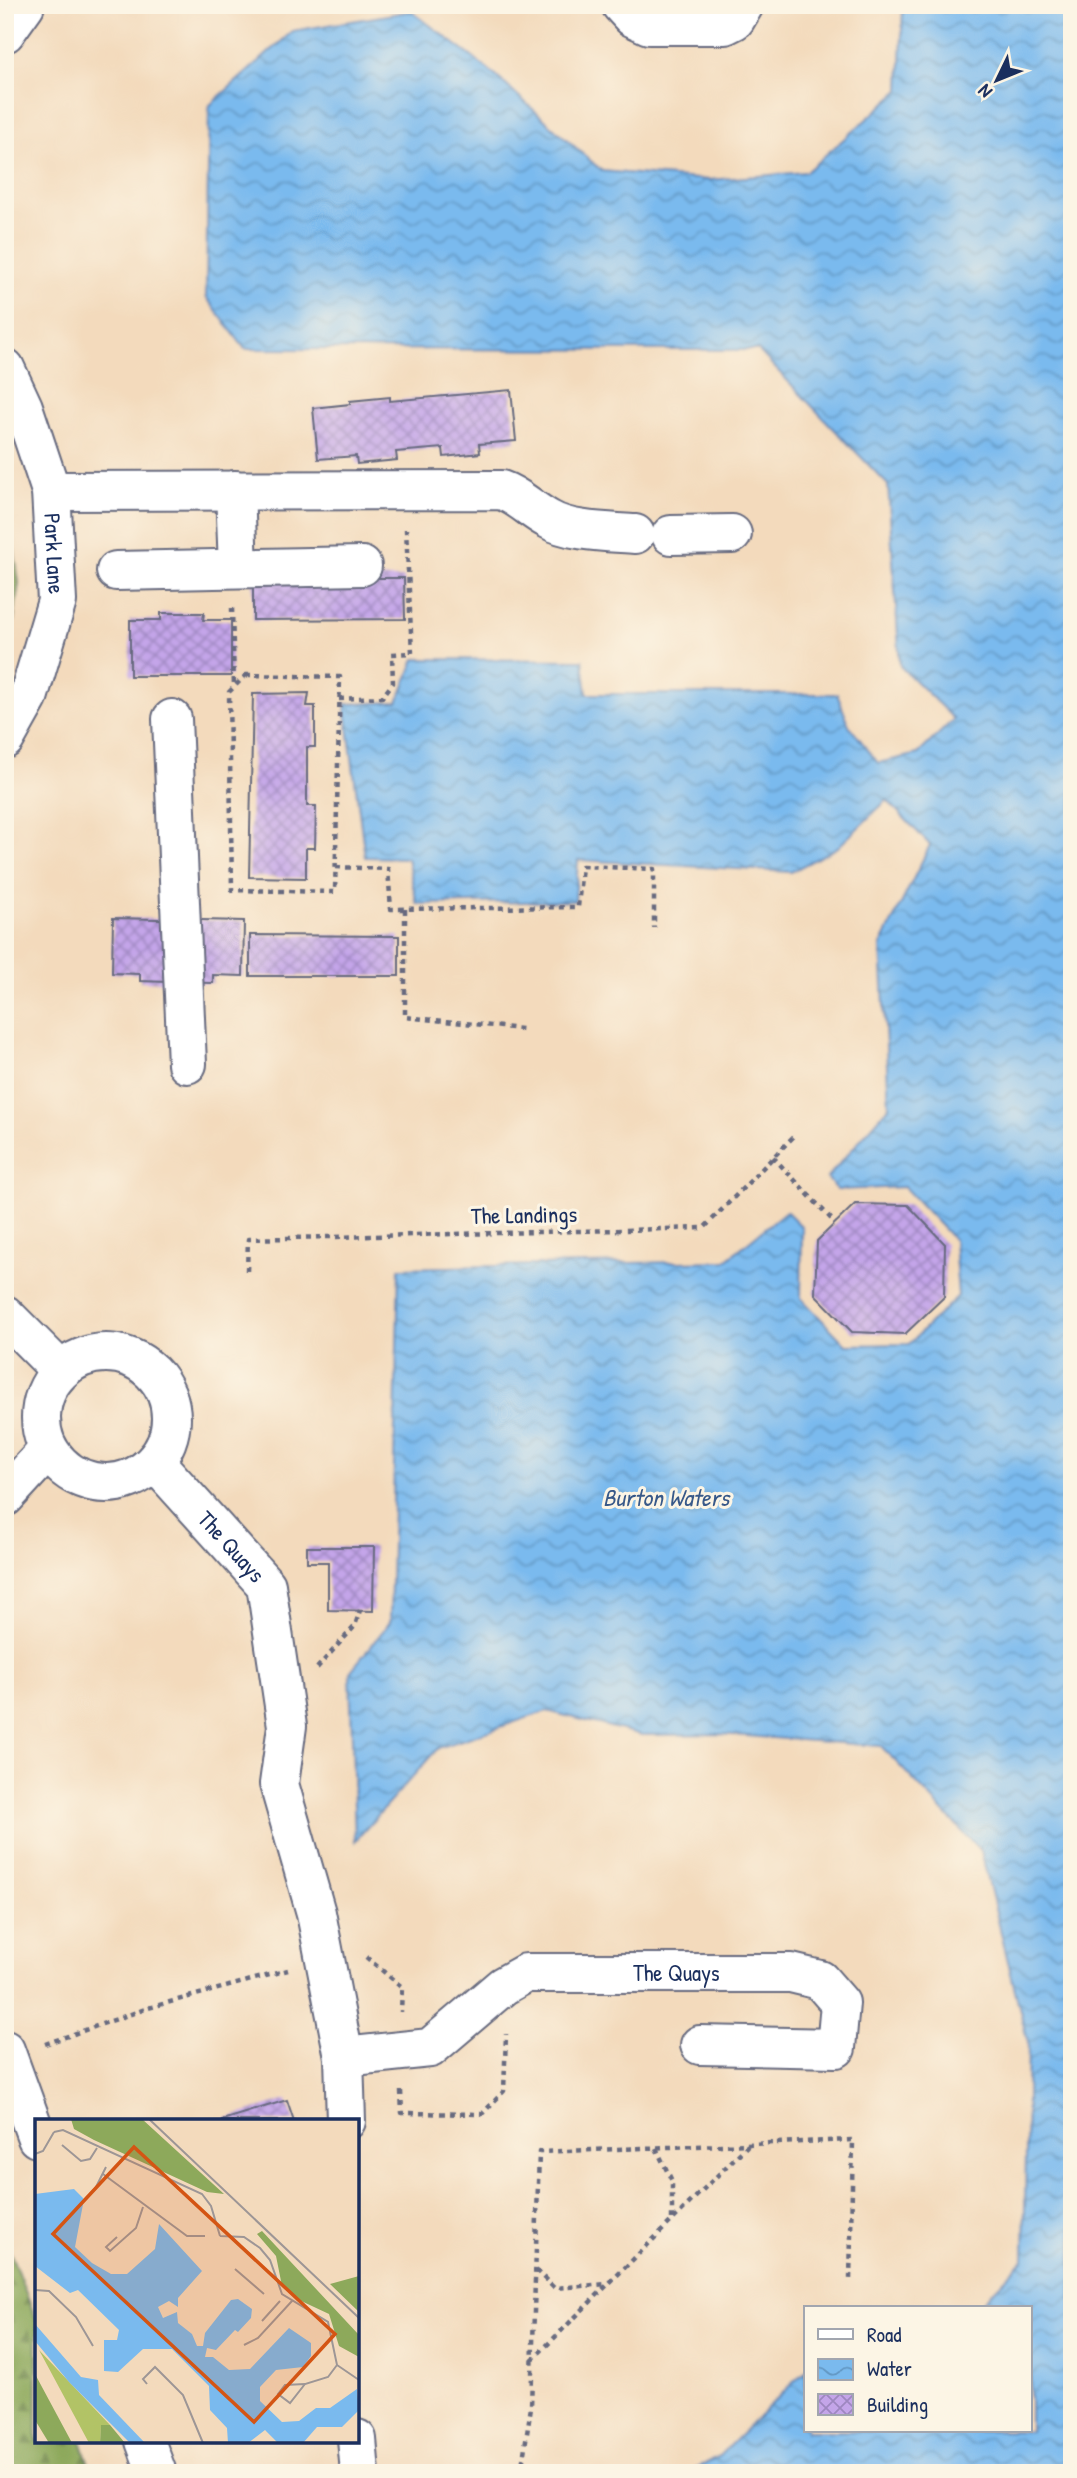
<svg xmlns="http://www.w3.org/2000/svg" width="1077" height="2478" viewBox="0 0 1077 2478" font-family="'Patrick Hand',sans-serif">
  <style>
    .forest { fill: url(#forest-firs); stroke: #546c5c; stroke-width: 2 }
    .water { fill: url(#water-waves); stroke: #4a74a6; stroke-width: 2 }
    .building { fill: url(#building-cross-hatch) }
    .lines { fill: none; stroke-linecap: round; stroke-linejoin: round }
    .minor-casing { stroke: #676b7f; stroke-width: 42 }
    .path { stroke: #676b7f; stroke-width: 4.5; stroke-dasharray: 5 5; stroke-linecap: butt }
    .minor { stroke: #fff; stroke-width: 38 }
    .labels { text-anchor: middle; stroke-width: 6; stroke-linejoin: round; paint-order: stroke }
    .street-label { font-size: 23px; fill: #1b2f5e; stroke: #fcf5e5 }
    .water-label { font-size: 24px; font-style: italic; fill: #385989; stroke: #fcf5e5 }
    .inset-road { fill: none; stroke: #9d9696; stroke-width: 2 }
    .view { fill: #d45514; fill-opacity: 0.15; stroke: #d45514; stroke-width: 3.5 }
    .inset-edge { fill: none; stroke: #1b2f5e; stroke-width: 3.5 }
  </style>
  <defs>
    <pattern id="forest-firs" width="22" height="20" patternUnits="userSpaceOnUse" patternTransform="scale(1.75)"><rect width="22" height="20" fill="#8da95b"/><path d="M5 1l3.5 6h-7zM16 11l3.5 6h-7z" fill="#728a4e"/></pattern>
    <pattern id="water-waves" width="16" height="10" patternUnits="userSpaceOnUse" patternTransform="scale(1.75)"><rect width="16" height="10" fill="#7abaee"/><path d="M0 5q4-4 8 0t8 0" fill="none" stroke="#6398c4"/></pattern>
    <pattern id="building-cross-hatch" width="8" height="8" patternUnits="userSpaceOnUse" patternTransform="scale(1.75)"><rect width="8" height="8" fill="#c4a5e9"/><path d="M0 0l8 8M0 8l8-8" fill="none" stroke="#9e87c0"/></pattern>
  </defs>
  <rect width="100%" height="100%" fill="#fcf5e5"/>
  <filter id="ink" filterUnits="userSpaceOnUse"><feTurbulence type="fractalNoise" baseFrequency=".0143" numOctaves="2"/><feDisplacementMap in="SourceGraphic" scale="14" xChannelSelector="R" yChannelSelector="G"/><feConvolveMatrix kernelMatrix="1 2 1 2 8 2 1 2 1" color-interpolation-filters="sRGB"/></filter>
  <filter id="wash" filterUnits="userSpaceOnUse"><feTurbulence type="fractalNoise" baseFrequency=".00686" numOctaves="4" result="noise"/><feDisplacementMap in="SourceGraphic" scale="28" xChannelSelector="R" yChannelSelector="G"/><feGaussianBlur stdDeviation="1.57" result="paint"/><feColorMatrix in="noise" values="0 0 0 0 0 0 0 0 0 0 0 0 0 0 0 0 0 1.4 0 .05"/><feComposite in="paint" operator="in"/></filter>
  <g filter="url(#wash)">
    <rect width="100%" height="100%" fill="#f3dabc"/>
    <path class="forest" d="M5,487L19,583L9,655L5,660Z
      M5,2239L37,2322V2441H81L92,2473H5Z"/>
    <path class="water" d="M903,5H1072V2473H687L719,2456L806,2370V2431H1030V2308H977L1024,2259L1028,2043L981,1851L881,1746L720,1734L642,1735L547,1711L438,1748L355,1841L350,1672L390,1622L399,1268L725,1261L786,1211L802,1227L801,1298L846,1345L909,1344L958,1296L954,1240L904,1187L837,1190L827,1178L889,1107L881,945L930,845L887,800L838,847L791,872L578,860L575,901L417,904L407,858L365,857L345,704L398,702L415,659L583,660L587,694H837L849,725L878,763L918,754L954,719L900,666L888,485L758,350L245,349L206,297L209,106L293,31L411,11L488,69L602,171L709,180L806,172L900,90Z"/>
    <g id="blocks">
      <path class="building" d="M511,390L516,441L479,444L480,453L444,457L443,448L396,452L397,460L357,464L356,456L318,459L313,408L350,404V401L390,397V401Z
        M253,578H404L405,619L253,620Z
        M161,613H204L203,620H231V676H130V620H161Z
        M309,693L307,706H315V747H307V806H316L315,848H306V878L249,877L253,694Z
        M113,918L244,921L243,976L213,975V983L168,982L140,981V974L112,973Z
        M250,935L399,936V976H250Z
        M855,1204L908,1205L945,1244L944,1297L905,1334L852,1332L815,1294L817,1241Z
        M307,1547H374L373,1611L328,1610V1562H307Z
        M287,2100L294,2121H222V2120Z"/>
    </g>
  </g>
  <g filter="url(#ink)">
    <use href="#blocks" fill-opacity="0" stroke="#676b7f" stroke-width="2"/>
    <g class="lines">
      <g class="minor-casing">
        <g id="minor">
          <path d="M621,5L632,17L649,25H725L735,20L744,5"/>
          <path d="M5,33L25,5"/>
          <path id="s1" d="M5,368L23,407L51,491L57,601L28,698L5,739"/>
          <path d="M235,490L238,568"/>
          <path d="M51,491L501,490C519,496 531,510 548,519C569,532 609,532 635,534"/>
          <path d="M671,535L732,534"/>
          <path d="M116,571L362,566"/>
          <path d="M172,719L187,1064"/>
          <path d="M5,1315L60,1370"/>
          <circle cx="106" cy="1418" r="65"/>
          <path id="s2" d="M155,1462L266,1585L287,1726L279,1784L316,1913L344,2057L346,2121"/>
          <path d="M5,1497L48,1450"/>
          <path d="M5,2050L37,2138"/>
          <path id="s3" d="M344,2057L430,2048L503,1986L526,1973H791L820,1980L840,2003L836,2048L700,2045"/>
          <path d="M357,2439L360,2473"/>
          <path d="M145,2441L157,2473"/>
        </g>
      </g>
      <path class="path" d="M232,608L234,687
        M246,675L340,677L335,892L232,890L229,692Z
        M339,699L382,697L393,683L392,654L412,653L406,529
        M336,867L388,869L391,909L578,907L582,866L654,869V928
        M405,909V1017L522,1029
        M773,1157L835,1223
        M247,1271L248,1239L704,1228L794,1136
        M317,1668L355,1626L360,1610
        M366,1957L402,1987L401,2012
        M45,2044L148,2008L288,1970
        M401,2091L402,2113L482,2114L504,2091L506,2034
        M656,2148L672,2181V2219
        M536,2270L554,2288L607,2284
        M532,2360L748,2145
        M521,2473L531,2407L539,2152L853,2140L850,2280"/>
      <use href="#minor" class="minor"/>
    </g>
  </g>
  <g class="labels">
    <g class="street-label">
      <text dy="8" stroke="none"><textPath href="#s1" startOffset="194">Park Lane</textPath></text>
      <text transform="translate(524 1215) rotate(-1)" y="8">The Landings</text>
      <text dy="8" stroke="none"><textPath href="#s2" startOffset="114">The Quays</textPath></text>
      <text dy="8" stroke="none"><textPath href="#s3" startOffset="359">The Quays</textPath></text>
    </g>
    <g class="water-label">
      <text x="666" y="1506">Burton Waters</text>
    </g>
  </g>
  <g transform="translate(35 2119)">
    <rect width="324" height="324" fill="#f3dabc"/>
    <path d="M4,231L75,306L66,307L65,324H54Z" fill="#b2c366"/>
    <path d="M36,0H107L189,75L172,73L59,21L39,10ZM227,112L324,216V238L304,227L294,195L262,180L247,167L241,137L222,115ZM324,157V193L295,165ZM0,255L36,322L37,324H14L0,301ZM66,306H75L90,324H65Z" fill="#8da95b"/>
    <path d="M39,70L49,80L40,128L57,144L76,155H92L120,130L124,105L167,152L143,179V188L134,182L123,188L128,199L142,193L143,204L157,215L162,227H168L170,214L196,181L203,180L217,190L216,199L203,213L200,211L181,231L172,229L170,238H178L194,251L215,250L254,209L276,224V237L268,248L241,251L225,268V282L247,303L264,302L281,289H295L322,270L324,291L307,308H282L268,324H243L230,311L213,324H193L192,309L175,291L174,267L137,230H108L83,253L69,252V221H82L84,211L43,171L35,174L0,147V75ZM0,205L46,258L63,261L64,276L110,324H95L34,263L0,222Z" fill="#7abaee"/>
    <path class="inset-road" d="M114,0L324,199M19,13L28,11L167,75L176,87L185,117M27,26L46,42L55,40L62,29M0,35L8,32L19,13M68,55L152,117H170M60,70L71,48M185,117L209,118L225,129L235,141L247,175L293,203L302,246L324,261M82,118L71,128L75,132L101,109L108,88M200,150L229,175M0,171L14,172L41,198L58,227M227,202L245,182M209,226L223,219L257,182M112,265L108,260L120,248L148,276L168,324M270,265L250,266L243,275L255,284L270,265L293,258L302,246"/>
    <path class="view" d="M99,28L300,215L219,303L18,115Z"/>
    <rect width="324" height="324" class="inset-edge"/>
  </g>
  <rect width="1077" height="2478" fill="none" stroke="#fcf5e5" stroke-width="28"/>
  <rect x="804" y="2306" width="228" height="126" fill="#fcf5e5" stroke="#a2a6af" stroke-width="2"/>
  <rect x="818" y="2329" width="35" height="10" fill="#ffffff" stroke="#a2a6af" stroke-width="2"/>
  <text x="867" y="2342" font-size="21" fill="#1b2f5e">Road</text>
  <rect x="818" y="2359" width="35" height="21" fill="url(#water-waves)" stroke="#a2a6af" stroke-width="2"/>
  <text x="867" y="2376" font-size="21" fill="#1b2f5e">Water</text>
  <rect x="818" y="2394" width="35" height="21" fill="url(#building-cross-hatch)" stroke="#a2a6af" stroke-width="2"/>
  <text x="867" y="2412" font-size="21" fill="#1b2f5e">Building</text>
  <g transform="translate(997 80) rotate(227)" stroke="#fcf5e5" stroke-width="5" paint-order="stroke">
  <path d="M0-5L12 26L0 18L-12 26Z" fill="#1b2f5e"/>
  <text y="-10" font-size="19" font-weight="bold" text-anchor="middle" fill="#1b2f5e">N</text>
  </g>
</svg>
